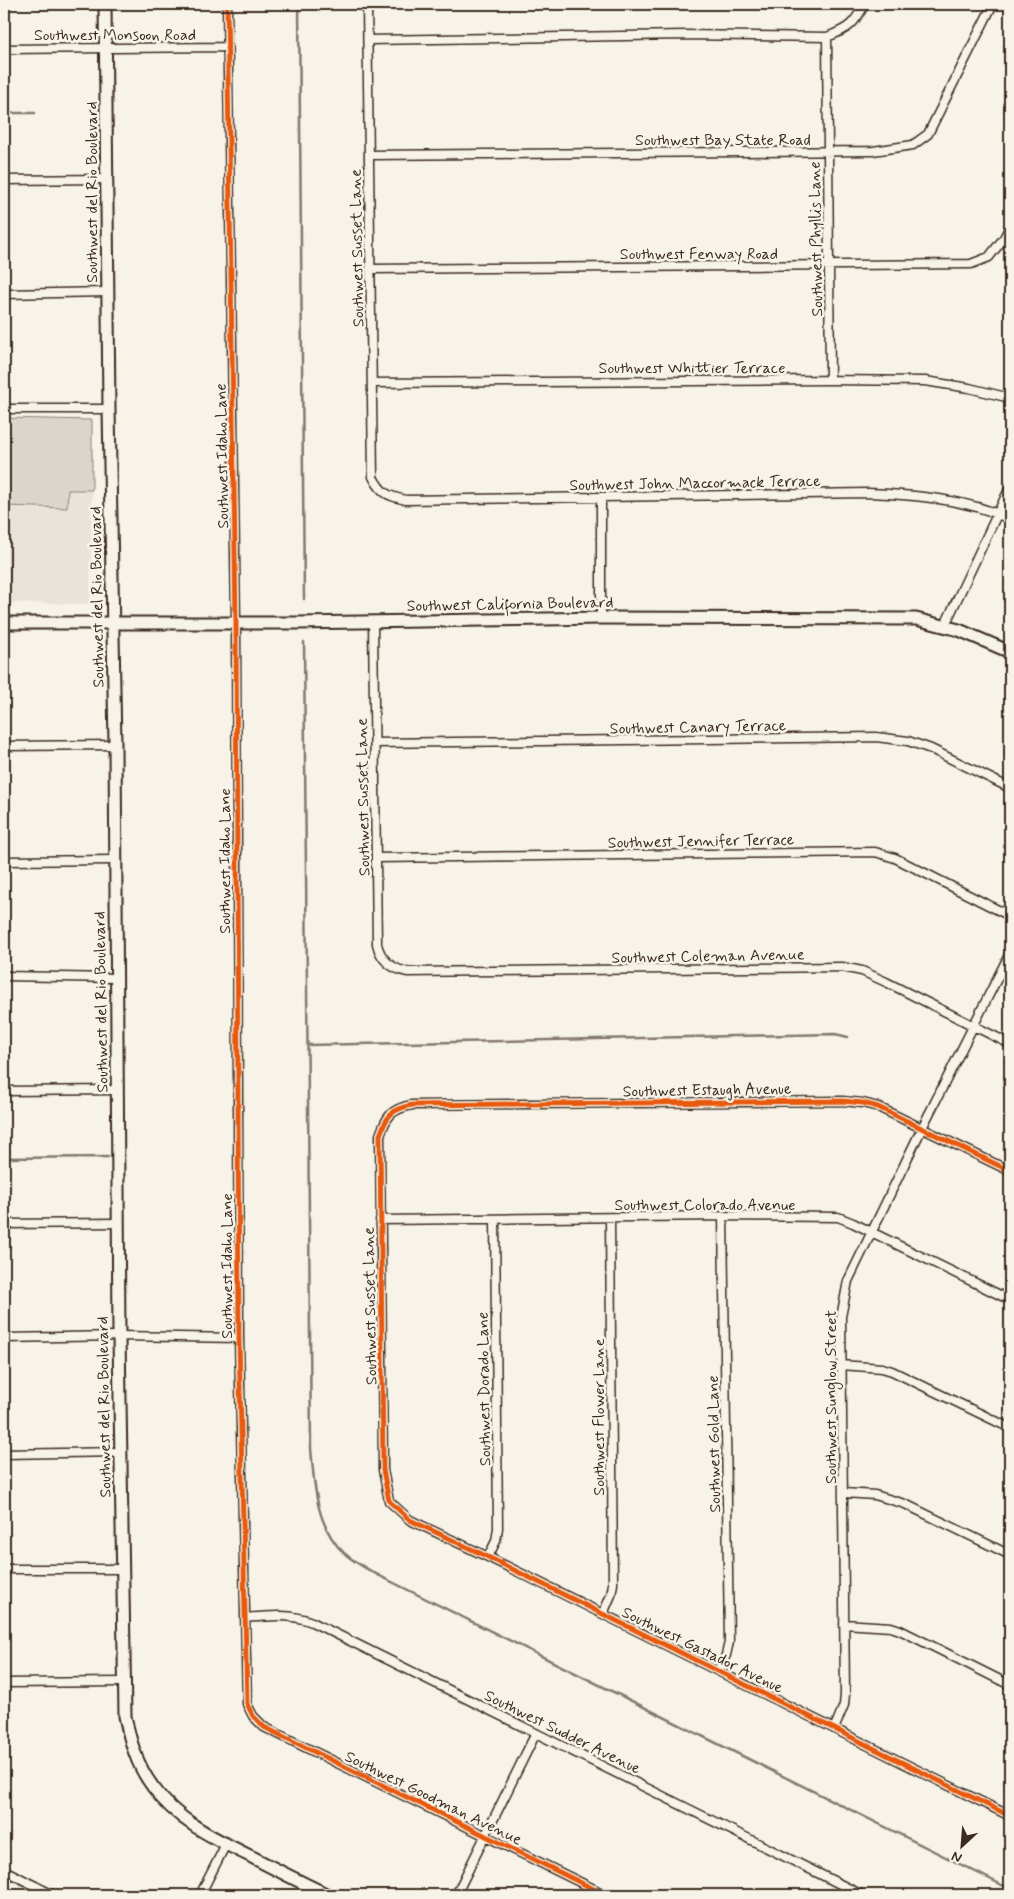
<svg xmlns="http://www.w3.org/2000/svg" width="1014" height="1899" viewBox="0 0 1014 1899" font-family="Mynerve,sans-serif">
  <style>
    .built { fill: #e9e4d9 }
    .green { fill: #dbd6cb; stroke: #8b8074 }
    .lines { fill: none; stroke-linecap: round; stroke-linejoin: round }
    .stream { stroke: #84786c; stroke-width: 2.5 }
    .street-casing { stroke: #3b2a1e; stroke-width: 11 }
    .secondary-casing { stroke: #3b2a1e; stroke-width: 15 }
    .street { stroke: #f7f3e8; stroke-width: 8 }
    .secondary { stroke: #f7f3e8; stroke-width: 11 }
    .cycleway-casing { stroke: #f7f3e8; stroke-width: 8 }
    .cycleway { stroke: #e8590c; stroke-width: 5 }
    .labels { text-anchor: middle; stroke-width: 5; stroke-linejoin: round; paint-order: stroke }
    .street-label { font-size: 16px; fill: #3b2a1e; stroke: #f7f3e8 }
  </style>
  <rect width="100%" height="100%" fill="#f7f3e8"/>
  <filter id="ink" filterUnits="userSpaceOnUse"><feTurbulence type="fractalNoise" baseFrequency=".02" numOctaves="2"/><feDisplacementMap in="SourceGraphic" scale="10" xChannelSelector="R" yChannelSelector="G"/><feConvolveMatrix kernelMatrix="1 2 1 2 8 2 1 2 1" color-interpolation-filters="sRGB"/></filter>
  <g filter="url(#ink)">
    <path class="built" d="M68,490H92L90,604L4,603V506L67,508Z"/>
    <path class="green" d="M4,418L92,420V490H68L67,508L4,506Z"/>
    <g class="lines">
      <path class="stream" d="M299,4L304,599
        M4,113H35
        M304,642L311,1448C314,1484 316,1527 344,1553C355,1563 367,1569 380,1576L1010,1889
        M308,1045L835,1034L848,1037
        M4,1158L108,1157"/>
      <g class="street-casing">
        <path id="street" d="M227,4L236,622L239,1338L247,1704L253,1716L264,1727L606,1895
          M367,4L373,477C382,494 388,496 406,500L868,493C915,495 967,499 1010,519
          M827,37L830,380
          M368,40L685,35L827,37C850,28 853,25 865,4
          M4,49L227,47
          M369,155L873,151L913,145L928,134L993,4
          M4,180L106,179
          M370,269L971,264L989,257L1004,238L1010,226
          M4,294L108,292
          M372,383L830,380L925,381L969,388L1010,398
          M4,409H109
          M601,497V618
          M373,622L377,944C381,961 392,969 408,972L842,967L862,971L886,982L1010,1044
          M945,625L1010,487
          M375,743L876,737L908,741L931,749L1010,788
          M4,746L115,745
          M377,858L875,852L895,858L1010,916
          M4,861L116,860
          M4,976L115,978
          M4,1091L118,1090
          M1010,1171L878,1107L863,1103L842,1101L412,1105C392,1109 387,1115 380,1135L383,1470L389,1501L410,1520L488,1557L1010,1816
          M380,1220L723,1216L838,1217L853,1223L1010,1300
          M4,1224L117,1223
          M4,1338L119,1336L239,1338
          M841,1365L882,1368L892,1371L1010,1428
          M4,1454L121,1452
          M844,1493L875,1495L905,1504L1010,1555
          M488,1557L496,1541L498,1528L495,1219
          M4,1569H122
          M603,1614L611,1595L613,1584L610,1218
          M245,1618C267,1616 291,1613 312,1622L862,1895
          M844,1624L891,1627L900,1630L1010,1685
          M719,1670L726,1655L729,1642L723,1216
          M4,1683L123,1682
          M835,1727L844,1705L845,1694L841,1317L848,1281L922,1128L1010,953
          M4,1870L53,1895
          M200,1895L226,1844
          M456,1895L536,1733"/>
      </g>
      <g class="secondary-casing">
        <path id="secondary" d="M105,4L109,409L115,745L119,1336L125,1716C130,1741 137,1766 153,1787C177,1821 215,1839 252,1857C277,1870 302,1883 328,1895
          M4,623H297L601,618L916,619L959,630L1010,652"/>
      </g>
      <use href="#street" class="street"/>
      <use href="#secondary" class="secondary"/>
      <g class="cycleway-casing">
        <path id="cycleway" d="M227,4L236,622L239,1338L247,1704L253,1716L264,1727L606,1895
          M1010,1171L878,1107L863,1103L842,1101L412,1105C392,1109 387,1115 380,1135L383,1470L389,1501L410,1520L488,1557L1010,1816"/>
      </g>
      <use href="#cycleway" class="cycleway"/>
    </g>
  </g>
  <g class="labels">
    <g class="street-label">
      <text x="115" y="40">Southwest Monsoon Road</text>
      <text x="723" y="145">Southwest Bay State Road</text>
      <text transform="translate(91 192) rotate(-90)" y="6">Southwest del Rio Boulevard</text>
      <text transform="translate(815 239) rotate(-91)" y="6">Southwest Phyllis Lane</text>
      <text transform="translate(356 248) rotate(-91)" y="6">Southwest Susset Lane</text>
      <text x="699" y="259">Southwest Fenway Road</text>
      <text x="692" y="373">Southwest Whittier Terrace</text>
      <text transform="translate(221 456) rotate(-91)" y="6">Southwest Idaho Lane</text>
      <text transform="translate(695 482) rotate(-1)" y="6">Southwest John Maccormack Terrace</text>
      <text transform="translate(96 597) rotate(-91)" y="6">Southwest del Rio Boulevard</text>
      <text transform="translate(510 603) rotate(-1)" y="6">Southwest California Boulevard</text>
      <text transform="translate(698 726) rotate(-1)" y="6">Southwest Canary Terrace</text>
      <text transform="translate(362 797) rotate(-91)" y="6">Southwest Susset Lane</text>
      <text transform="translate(701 840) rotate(-1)" y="6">Southwest Jennifer Terrace</text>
      <text transform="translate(224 861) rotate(-90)" y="6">Southwest Idaho Lane</text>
      <text transform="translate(708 955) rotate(-1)" y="6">Southwest Coleman Avenue</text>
      <text transform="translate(100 1002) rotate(-91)" y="6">Southwest del Rio Boulevard</text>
      <text transform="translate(707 1089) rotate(-1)" y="6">Southwest Estaugh Avenue</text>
      <text x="705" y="1210">Southwest Colorado Avenue</text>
      <text transform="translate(226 1266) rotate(-90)" y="6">Southwest Idaho Lane</text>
      <text transform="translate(369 1306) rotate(-91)" y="6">Southwest Susset Lane</text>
      <text transform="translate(483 1389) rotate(-91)" y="6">Southwest Dorado Lane</text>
      <text transform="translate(830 1397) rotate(-90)" y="6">Southwest Sunglow Street</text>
      <text transform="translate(103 1407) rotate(-91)" y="6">Southwest del Rio Boulevard</text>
      <text transform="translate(598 1417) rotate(-90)" y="6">Southwest Flower Lane</text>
      <text transform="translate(713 1444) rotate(-91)" y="6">Southwest Gold Lane</text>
      <text transform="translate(703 1649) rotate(26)" y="6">Southwest Gastador Avenue</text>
      <text transform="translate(563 1731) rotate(26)" y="6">Southwest Sudder Avenue</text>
      <text transform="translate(434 1797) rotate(26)" y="6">Southwest Goodman Avenue</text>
    </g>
  </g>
  <rect width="1014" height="1899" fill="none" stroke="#f7f3e8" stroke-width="20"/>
  <rect x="10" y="10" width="994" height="1879" fill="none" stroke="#3b2a1e" stroke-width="2" filter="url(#ink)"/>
  <g transform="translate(962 1846) rotate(206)" stroke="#f7f3e8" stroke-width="4" paint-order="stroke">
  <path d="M0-4L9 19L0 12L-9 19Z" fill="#3b2a1e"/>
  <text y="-8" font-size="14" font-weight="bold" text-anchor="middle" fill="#3b2a1e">N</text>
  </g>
</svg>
